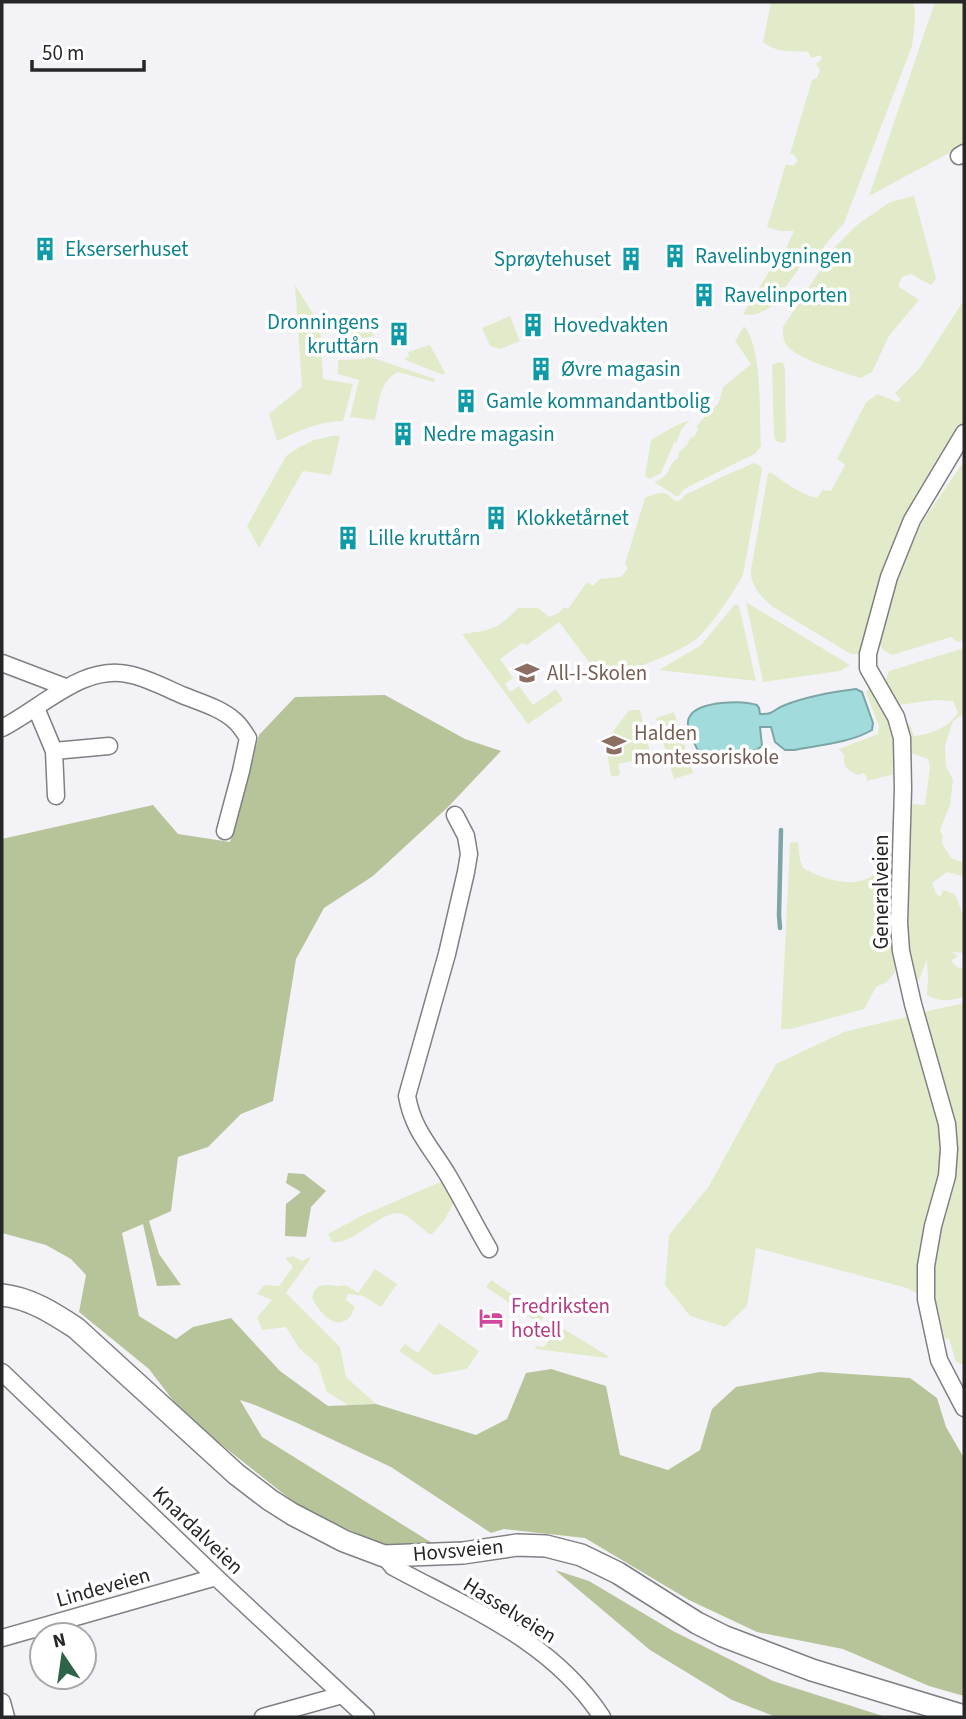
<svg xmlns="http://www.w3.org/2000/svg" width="966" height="1719" viewBox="0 0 966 1719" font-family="'Source Sans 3',sans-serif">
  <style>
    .green { fill: #e1ebc9 }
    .forest { fill: #b7c399 }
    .water { fill: #a1dbdb; stroke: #7ca5a5; stroke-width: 2 }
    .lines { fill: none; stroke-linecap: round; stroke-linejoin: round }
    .stream { stroke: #7ca5a5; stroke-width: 4.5 }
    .minor-casing { stroke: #808084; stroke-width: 19 }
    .tertiary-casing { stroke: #808084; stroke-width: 24 }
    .minor { stroke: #fff; stroke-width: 16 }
    .tertiary { stroke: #fff; stroke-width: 21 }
    .labels { text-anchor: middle; stroke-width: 7; stroke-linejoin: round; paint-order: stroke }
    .culture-label { font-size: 21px; fill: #0d838f; stroke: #fff; text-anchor: start }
    .education-label { font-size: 21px; fill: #785e54; stroke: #fff; text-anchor: start }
    .street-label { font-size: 21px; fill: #262628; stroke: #fff }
    .hotel-label { font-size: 21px; fill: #b23c85; stroke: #fff; text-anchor: start }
  </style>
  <rect width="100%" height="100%" fill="#f3f3f7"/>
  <path class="green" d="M771,2H913C917,16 914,31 912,46L844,223L825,245L819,255L800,267L771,307L760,313L751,315L743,314L782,251H785L794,231H780L767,227L786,164L793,166L798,161L794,155L790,154L812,80L817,78L820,70L816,64L822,59L820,55L813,58L811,57L808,52C792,51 776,53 763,42Z
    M935,2H964V145L869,196Z
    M914,196L936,278L931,285L911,274L902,277L898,286L919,300L889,336L872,372L860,378C843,372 794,359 785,343C783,338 783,333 783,327L835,247L857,225L890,202Z
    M295,285L320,325L323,379L353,384L343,421C319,421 299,431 277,441L269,414L302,387Z
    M962,303H964V429L946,455L861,654H851L773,607C761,597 750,586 751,570L768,474L770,472C784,482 800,494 817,498L823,490L831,491L845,465L837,459L866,402L878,394L897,402L901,400L895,393L920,368Z
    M510,316L520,341L500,349L490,346L482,328Z
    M362,318L374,336L358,339L355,343L352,338L348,339L349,345L354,346L357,343L363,350L359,353L344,348L341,326Z
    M744,326C763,349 759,415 761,446L756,453L684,489L678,497L654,482C675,474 665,466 678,458L679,452L687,445L690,438L694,437L698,430L697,426L705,416L715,407L719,402L723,387L751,364L735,341Z
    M430,345L445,373L443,375L408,361L404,358L409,357L408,352Z
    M370,357L435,379L434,382L398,372C380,381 379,402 375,420L350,417L359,380L338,374V360C349,359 359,361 370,357Z
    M779,362L784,364L785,370L786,441L782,443L776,441L774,436L772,365Z
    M690,420L681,430L676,444L675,441L661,473L650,479L645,476L651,440L677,425Z
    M332,436H340L331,475L303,471L259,548L247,526L286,456L298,448L314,440Z
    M964,461V640L957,642L951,637L892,655C880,648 880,649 880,635L899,577L921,524Z
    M754,463L761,466L762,470L743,575C736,589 708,631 695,640C674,655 630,671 604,676L589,662L559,622L527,645L522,643L500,659L513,678L505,684L510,692L519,686L533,705L556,689L563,700L528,724L462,634C491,630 497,630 518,608H538L549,617L559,613L564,607L568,609L587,582L593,586L600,579L621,577L628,568L625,564L645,498C650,496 659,492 664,493C674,496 674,509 685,495L726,475Z
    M746,602L850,665L840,671L763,682Z
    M735,604L739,606L756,681L659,670L701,645Z
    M964,648V714L953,721L945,746L946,766L953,780L950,805L940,830L943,836L942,843L951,858L964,863V872L962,876L947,872L932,883L937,895L941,896L943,890L955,894L964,918V953L952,952L958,956L951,961L958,968L964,967V997C951,1000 939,1003 927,995L928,979L927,959L919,980L915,982L906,950L907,809L911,804L925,805L930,767L928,759L910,753L905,723L910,725L914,736C931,734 949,728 958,712L953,701L935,700L898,705L886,679L889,671Z
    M870,687C884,710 907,746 895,774L866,781L867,777L864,773L858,775C847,770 843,767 844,755L839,749L878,734L879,726L866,692Z
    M634,710H640L651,757L618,764L620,774L617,776H611L606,746L602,743L613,732L628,711Z
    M674,712L693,773L674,779L656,718Z
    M798,842L800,860L803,868C833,884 875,895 888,852L893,853V933L895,972L887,982L876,987L864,1009L791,1029H781L790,843Z
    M964,1003V1365L956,1362L949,1339H945L934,1295L923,1292L922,1296L907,1288L756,1248L747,1306L725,1327L690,1316L665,1285L669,1235L709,1186L776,1064L844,1032L927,1012L928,1011Z
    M443,1181L456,1198L444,1221L432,1234H429C423,1229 409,1216 403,1214C382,1207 356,1245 332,1242L328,1234L363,1215Z
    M293,1256L302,1261L309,1257L310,1259L286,1293L340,1347L346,1377L376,1404L348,1405L327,1392L318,1365L299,1348L286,1327L262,1330L257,1317L272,1300L257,1294L264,1285L279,1286L293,1267L285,1258Z
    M375,1269L397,1284L381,1307L363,1296L348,1294L346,1300L355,1307C353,1311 352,1315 349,1318C333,1332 318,1309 312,1298L314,1291L319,1286L328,1285L337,1286L346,1285L358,1293Z
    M491,1280L544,1316L540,1324L517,1308L516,1310L512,1307V1305L486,1287Z
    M549,1320L608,1356L607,1358L536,1349L535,1346L544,1347L549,1340L543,1335L540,1338L538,1336Z
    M439,1323L479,1351L467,1369L434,1375L399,1351L405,1344L418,1353Z"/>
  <path class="forest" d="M385,695L465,739L501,751L448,807L373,876L324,908L296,959L273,1101L241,1114L208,1147L178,1157L171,1211L149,1221L159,1254L181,1285L157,1286L143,1224L122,1233L139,1316L176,1339L193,1327L231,1318L280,1371L328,1406L376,1404L476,1435L507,1419L526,1373L551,1369L606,1386L620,1455L668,1470L700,1450L712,1409L736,1387L820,1372L910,1378L937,1398L946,1427L964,1458V1696L929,1686L843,1649L757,1632L689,1600L585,1538L504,1529L491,1533L391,1467L297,1423L255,1405L240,1400L262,1437L432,1543L391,1548L304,1510L185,1416L149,1369L79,1312L86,1275L71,1259L46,1245L2,1233V839L153,805L178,834L230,842L259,735L295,697Z
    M288,1173L304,1174L326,1191L311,1207L306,1237L285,1236L286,1204L301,1192L286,1183Z
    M555,1570L589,1581L673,1631L773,1681L886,1717H776L732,1700L650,1650Z"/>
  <path class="water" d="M856,689L862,692L873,723L872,730C850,743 819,745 794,750H785L775,742L771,727H760L762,746L756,750L710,763C700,757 696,748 692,737C690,730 685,723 690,716C699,701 742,700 757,705L759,708L760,714C777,714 771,710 785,705C808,696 832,692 856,689Z"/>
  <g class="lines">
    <path class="stream" d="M780,928L779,915L781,830"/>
    <g class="minor-casing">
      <path id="minor" d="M959,156L964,153
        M964,433L912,520L889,577L868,654V668L896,717L902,738L903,789L899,923L901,951L913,1004L947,1124L949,1149L947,1176L933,1226L926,1266V1299L939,1360L964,1408
        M2,663L65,687
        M36,708L54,751L56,796
        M2,728C42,708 84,662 132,675C149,679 166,688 182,695C199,702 221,708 235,721C240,725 244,732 248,738L241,771L225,831
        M54,751L109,746
        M455,815L466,836L469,854L466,872L447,954L407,1096C413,1131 432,1148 449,1177C463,1201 475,1225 489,1249
        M2,1372L219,1580L366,1717
        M384,1556L393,1567C471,1609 552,1641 602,1717
        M2,1638L216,1577
        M2,1702L6,1717
        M263,1717L342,1695"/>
    </g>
    <g class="tertiary-casing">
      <path id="tertiary" d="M2,1295C30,1298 53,1313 76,1328L236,1474L270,1500L292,1514L344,1541L384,1556L463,1553L517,1545L546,1546L581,1555L618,1573L697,1623L723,1636L812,1670L964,1716"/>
    </g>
    <use href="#minor" class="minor"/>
    <use href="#tertiary" class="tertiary"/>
  </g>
  <defs>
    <g id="building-bare" transform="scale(1.89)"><path d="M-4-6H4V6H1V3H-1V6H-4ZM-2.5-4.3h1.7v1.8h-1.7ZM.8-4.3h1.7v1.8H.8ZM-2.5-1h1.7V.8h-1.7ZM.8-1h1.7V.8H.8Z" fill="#0f9aa8" stroke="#fff" stroke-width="2.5" paint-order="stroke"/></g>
    <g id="school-bare" transform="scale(1.89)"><path d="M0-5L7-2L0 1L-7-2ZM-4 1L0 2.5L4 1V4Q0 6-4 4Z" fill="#8d6e63" stroke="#fff" stroke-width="2.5" paint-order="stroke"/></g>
    <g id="hotel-bare" transform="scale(1.89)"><path d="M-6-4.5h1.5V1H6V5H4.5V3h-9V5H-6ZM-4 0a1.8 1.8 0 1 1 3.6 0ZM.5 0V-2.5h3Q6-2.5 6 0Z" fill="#d1479c" stroke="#fff" stroke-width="2.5" paint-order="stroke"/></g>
  </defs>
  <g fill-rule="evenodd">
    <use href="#building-bare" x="45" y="249"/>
    <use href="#building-bare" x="675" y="256"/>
    <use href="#building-bare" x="631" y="259"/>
    <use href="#building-bare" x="704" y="295"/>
    <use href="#building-bare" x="533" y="325"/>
    <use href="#building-bare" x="399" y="334"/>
    <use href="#building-bare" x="541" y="369"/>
    <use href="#building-bare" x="466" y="401"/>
    <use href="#building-bare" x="403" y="434"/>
    <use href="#building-bare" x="496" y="518"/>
    <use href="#building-bare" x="348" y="538"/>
    <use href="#school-bare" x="527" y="673"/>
    <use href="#school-bare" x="614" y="745"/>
    <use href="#hotel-bare" x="491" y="1318"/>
  </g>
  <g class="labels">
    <g class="culture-label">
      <text x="65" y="256">Ekserserhuset</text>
      <text x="695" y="263">Ravelinbygningen</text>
      <text x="611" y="266" text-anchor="end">Sprøytehuset</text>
      <text x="724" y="302">Ravelinporten</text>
      <text x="379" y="329" text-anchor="end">Dronningens<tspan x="379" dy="24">kruttårn</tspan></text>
      <text x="553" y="332">Hovedvakten</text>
      <text x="561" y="376">Øvre magasin</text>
      <text x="486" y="408">Gamle kommandantbolig</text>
      <text x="423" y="441">Nedre magasin</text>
      <text x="516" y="525">Klokketårnet</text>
      <text x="368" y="545">Lille kruttårn</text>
    </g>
    <g class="education-label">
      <text x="547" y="680">All-I-Skolen</text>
      <text x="634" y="740">Halden<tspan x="634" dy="24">montessoriskole</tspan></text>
    </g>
    <g class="street-label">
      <text transform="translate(881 892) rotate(-90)" y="7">Generalveien</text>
      <text transform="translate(198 1530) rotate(44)" y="7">Knardalveien</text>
      <text transform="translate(458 1550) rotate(-5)" y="7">Hovsveien</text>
      <text transform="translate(103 1587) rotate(-16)" y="7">Lindeveien</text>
      <text transform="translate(510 1610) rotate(32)" y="7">Hasselveien</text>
    </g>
    <g class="hotel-label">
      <text x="511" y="1313">Fredriksten<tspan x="511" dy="24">hotell</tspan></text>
    </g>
  </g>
  <rect width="966" height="1719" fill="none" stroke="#262628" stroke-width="7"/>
  <g transform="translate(63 1656) rotate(347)"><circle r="33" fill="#ffffff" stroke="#a8a8a9" stroke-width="2"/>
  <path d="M0-5L12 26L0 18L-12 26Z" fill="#2e6348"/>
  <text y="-10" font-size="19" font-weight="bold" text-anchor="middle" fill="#262628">N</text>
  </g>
  <path d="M32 60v10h112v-10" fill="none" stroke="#262628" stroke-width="3.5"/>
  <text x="42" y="60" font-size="21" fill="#262628" stroke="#ffffff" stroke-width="5" paint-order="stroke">50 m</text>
</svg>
